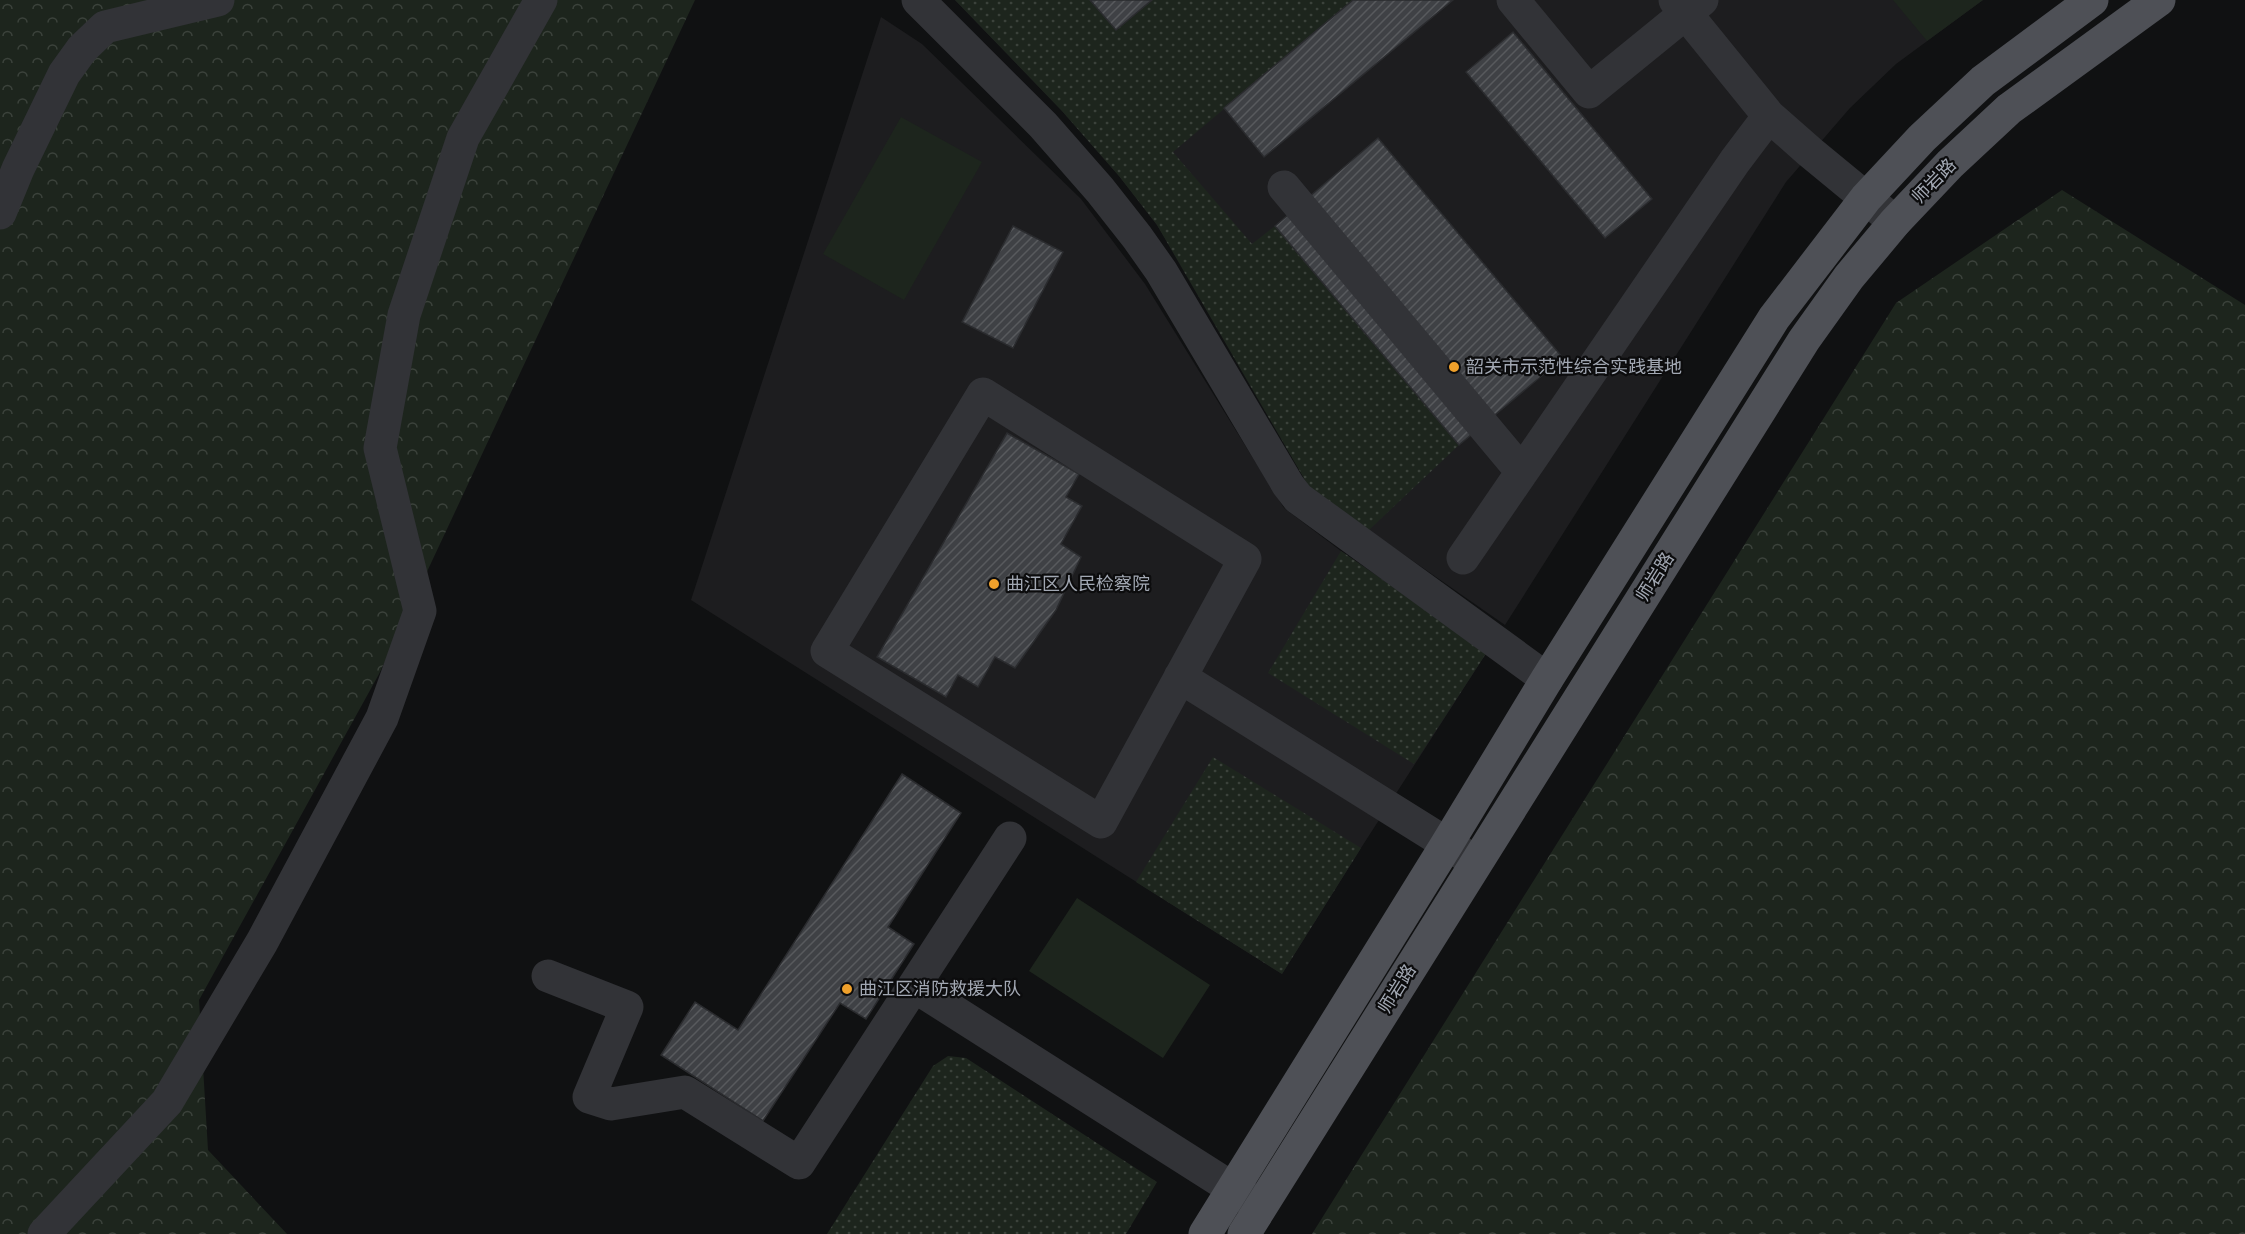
<svg xmlns="http://www.w3.org/2000/svg" width="2245" height="1234" viewBox="0 0 2245 1234" font-family="'Public Sans','Noto Sans SC',sans-serif">
  <style>
    .built { fill: #1d1d1f }
    .grass { fill: url(#grass-dots) }
    .forest { fill: url(#forest-crowns) }
    .pitch { fill: #1d251d }
    .building { fill: url(#building-hatch); stroke: #2a2b2e; stroke-width: 1.5 }
    .lines { fill: none; stroke-linecap: round; stroke-linejoin: round }
    .minor { stroke: #323337; stroke-width: 33 }
    .major { stroke: #4e5056; stroke-width: 33 }
    .poi-dot { fill: #efa02b; stroke: #0c0c0d; stroke-width: 2 }
    .labels { text-anchor: middle; stroke-width: 4.5; stroke-linejoin: round; paint-order: stroke }
    .street-label { font-size: 18px; fill: #a2a8b3; stroke: #0c0c0d }
    .poi-label { font-size: 18px; fill: #a2a8b3; stroke: #0c0c0d; text-anchor: start }
  </style>
  <defs>
    <pattern id="grass-dots" width="8" height="8" patternUnits="userSpaceOnUse" patternTransform="scale(1.5)"><rect width="8" height="8" fill="#1d251d"/><path d="M2 2h.1M6 6h.1" fill="none" stroke="#3b423b" stroke-width="1.8" stroke-linecap="round"/></pattern>
    <pattern id="forest-crowns" width="20" height="18" patternUnits="userSpaceOnUse" patternTransform="scale(1.5)"><rect width="20" height="18" fill="#1d251d"/><path d="M2 6a3 3 0 1 1 6 0M12 15a3 3 0 1 1 6 0" fill="none" stroke="#3b423b"/></pattern>
    <pattern id="building-hatch" width="6" height="6" patternUnits="userSpaceOnUse" patternTransform="scale(1.5)"><rect width="6" height="6" fill="#3f4145"/><path d="M-1 1l2-2M0 6l6-6M5 7l2-2" fill="none" stroke="#585a5d"/></pattern>
  </defs>
  <rect width="100%" height="100%" fill="#101112"/>
  <path class="built" d="M955,0H1983L1896,64L1850,108L1786,182L1505,625L1321,497L1157,225L1119,176L1062,111Z
    M881,17L922,44L1081,199L1145,284L1284,508L1341,551L1487,652L1361,848L1282,974L691,600Z"/>
  <path class="grass" d="M955,0H1090L1116,30L1152,0H1353L1173,152L1252,244L1275,226L1459,445L1369,530L1309,487L1157,225L1119,176L1062,111Z
    M1341,551L1487,652L1414,764L1268,673Z
    M1213,757L1361,848L1282,974L1136,882Z
    M948,1056L966,1058L1157,1182L1126,1234H827L933,1066Z"/>
  <path class="forest" d="M0,0H695L379,674L199,1000L208,1150L287,1234H0Z
    M2062,190L2245,305V1234H1312L1896,303Z"/>
  <path class="pitch" d="M1893,0H1983L1927,41Z
    M901,117L982,162L904,300L823,254Z
    M1077,898L1210,985L1163,1058L1029,971Z"/>
  <path class="building" d="M1090,0H1152L1116,30Z
    M1353,0H1453L1264,157L1224,108Z
    M1513,32L1652,199L1605,238L1466,72Z
    M1378,138L1563,358L1459,445L1275,226Z
    M1013,226L1063,252L1013,348L962,322Z
    M1007,433L1079,474L1066,497L1082,506L1061,544L1081,557L1056,610L1015,668L995,657L978,687L958,675L946,697L877,657Z
    M902,774L961,813L888,927L914,944L866,1019L840,1003L763,1121L661,1055L695,1002L738,1030Z"/>
  <g class="lines">
    <path class="minor" d="M918,0L1043,125L1100,190L1137,237L1161,271L1288,485L1298,498L1547,679
      M1513,0L1589,92L1702,0
      M1675,0L1769,116L1810,152L1895,222
      M1284,187L1522,472
      M0,213L18,169L64,74L82,49L105,27L218,0
      M983,394L1245,559L1101,822L827,651Z
      M1463,558L1735,161L1769,116
      M1180,677L1476,862
      M548,976L627,1007L589,1097L611,1104L685,1092L799,1163L1010,838
      M914,986L1257,1204
      M44,1234L167,1102L262,942L382,718L420,611L380,448L404,315L463,138L541,0"/>
    <path class="major" d="M1205,1234L1447,844L1547,679L1774,318L1866,198L1922,138L1983,81L2092,0
      M1244,1234L1804,340L1849,277L1895,222L1950,164L2009,109L2159,0"/>
  </g>
  <g class="poi-dot">
    <circle cx="1454" cy="367" r="6"/>
    <circle cx="994" cy="584" r="6"/>
    <circle cx="847" cy="989" r="6"/>
  </g>
  <g class="labels">
    <g class="street-label">
      <text transform="translate(1934 181) rotate(-46)" y="6">师岩路</text>
      <text transform="translate(1655 577) rotate(-58)" y="6">师岩路</text>
      <text transform="translate(1397 989) rotate(-58)" y="6">师岩路</text>
    </g>
    <g class="poi-label">
      <text x="1466" y="373">韶关市示范性综合实践基地</text>
      <text x="1006" y="590">曲江区人民检察院</text>
      <text x="859" y="995">曲江区消防救援大队</text>
    </g>
  </g>
</svg>
